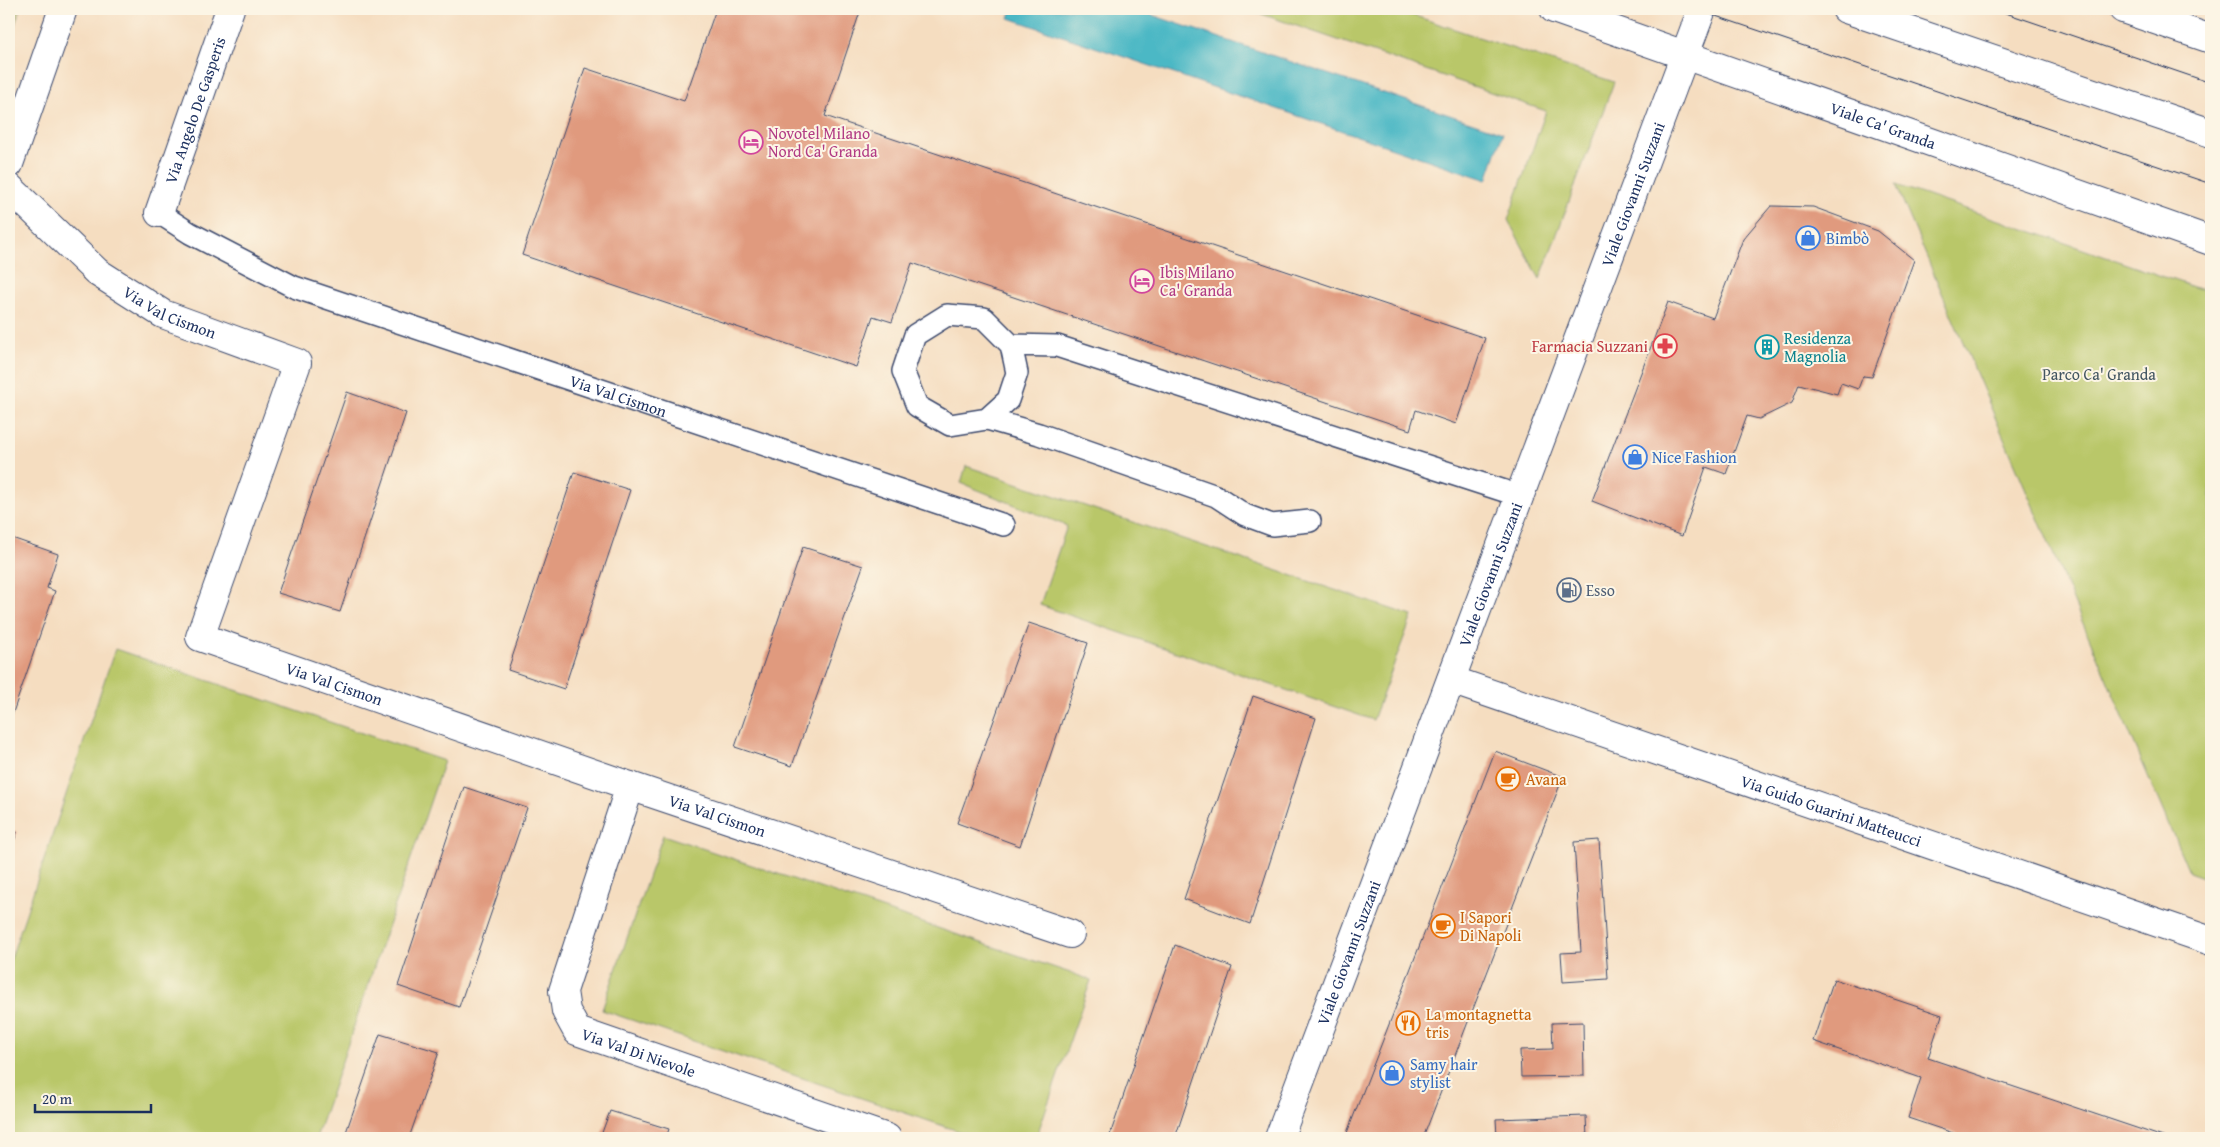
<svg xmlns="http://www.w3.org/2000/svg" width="2220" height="1147" viewBox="0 0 2220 1147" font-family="'Gentium Book Plus',serif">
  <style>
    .green { fill: #b9c769; stroke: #6a7b64 }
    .water { fill: #4bb8c5; stroke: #337492 }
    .building { fill: #e09a7e }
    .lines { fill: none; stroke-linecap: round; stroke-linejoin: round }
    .service-casing { stroke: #3c496d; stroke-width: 24 }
    .minor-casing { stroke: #3c496d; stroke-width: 30 }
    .tertiary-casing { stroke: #3c496d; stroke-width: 30 }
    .service { stroke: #fff; stroke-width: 21 }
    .minor { stroke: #fff; stroke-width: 28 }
    .tertiary { stroke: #fff; stroke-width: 28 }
    .tram { stroke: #1b2f5e; stroke-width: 1 }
    .labels { text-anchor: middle; stroke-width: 4; stroke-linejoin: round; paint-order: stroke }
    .street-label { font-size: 16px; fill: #1b2f5e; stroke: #fcf5e5 }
    .hotel-label { font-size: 16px; fill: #b23c85; stroke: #fcf5e5; text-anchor: start }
    .shop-label { font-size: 16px; fill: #366cbe; stroke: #fcf5e5; text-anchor: start }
    .culture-label { font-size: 16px; fill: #0d838f; stroke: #fcf5e5; text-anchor: start }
    .health-label { font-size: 16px; fill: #be3a42; stroke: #fcf5e5; text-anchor: end }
    .park-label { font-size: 16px; fill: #425561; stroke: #fcf5e5 }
    .service-label { font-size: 16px; fill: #4e5e75; stroke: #fcf5e5; text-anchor: start }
    .food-label { font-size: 16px; fill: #c56008; stroke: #fcf5e5; text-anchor: start }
  </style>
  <rect width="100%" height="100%" fill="#fcf5e5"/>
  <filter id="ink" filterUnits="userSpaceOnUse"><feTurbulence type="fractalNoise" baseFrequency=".02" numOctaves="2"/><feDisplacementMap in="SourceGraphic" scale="10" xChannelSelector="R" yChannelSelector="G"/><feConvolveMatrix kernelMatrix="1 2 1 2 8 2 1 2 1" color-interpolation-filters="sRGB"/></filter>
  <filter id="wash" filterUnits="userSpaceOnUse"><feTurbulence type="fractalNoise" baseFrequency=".0096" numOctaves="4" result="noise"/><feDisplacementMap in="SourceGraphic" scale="20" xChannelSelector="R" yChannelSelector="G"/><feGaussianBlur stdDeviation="1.12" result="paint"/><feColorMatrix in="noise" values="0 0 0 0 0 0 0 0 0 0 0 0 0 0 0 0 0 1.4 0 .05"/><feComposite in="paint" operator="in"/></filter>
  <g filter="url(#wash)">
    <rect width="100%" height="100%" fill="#f5ddc0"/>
    <path class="green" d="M9,9H20L9,43Z
      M1247,9H1394L1614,82L1540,279L1508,220L1546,111Z
      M1896,185L2211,293V880L2189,872Z
      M966,466L1412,616L1373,720L1040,605L1067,526L961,483Z
      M115,649L444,761L316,1138H9V964Z
      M663,835L1091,980L1036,1138H979L602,1010Z"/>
    <path class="water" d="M1012,9H1134L1503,133L1487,180L1009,18Z"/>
    <g id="blocks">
      <path class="building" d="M716,9H861L825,116L1485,338L1456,424L1416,410L1410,430L912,263L892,322L873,316L856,367L522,255L585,68L684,101Z
        M1771,206L1813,207L1878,231L1914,260L1872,377L1863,376L1858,389L1841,383L1837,394L1799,384L1792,403L1759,419L1747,416L1726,474L1706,467L1682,536L1592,501L1668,302L1713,318L1743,239Z
        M347,392L406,413L340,612L278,593Z
        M574,472L630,490L564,689L508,670Z
        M9,537L58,554L47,588L55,591L9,724Z
        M803,547L863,566L792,766L735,747Z
        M1029,623L1088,643L1020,846L957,823Z
        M1253,696L1316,718L1250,924L1184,899Z
        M1495,751L1563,777L1423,1138H1345Z
        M464,787L527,808L459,1007L398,986Z
        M9,829L17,832L9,857Z
        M1599,840L1608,979L1563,982L1561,953L1581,952L1574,842Z
        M1175,945L1232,967L1175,1138H1109Z
        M1834,979L1942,1015L1928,1058L2166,1138H1968L1908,1118L1921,1078L1813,1041Z
        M1583,1022L1584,1076L1521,1077L1520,1050L1553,1049L1552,1023Z
        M380,1034L439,1052L409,1138H344Z
        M610,1111L669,1129L666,1138H600Z
        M1586,1116L1587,1138H1483V1137L1497,1136L1496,1119Z"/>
    </g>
  </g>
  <g filter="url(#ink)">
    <use href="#blocks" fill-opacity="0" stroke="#3c496d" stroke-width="1"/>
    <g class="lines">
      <g class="service-casing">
        <g id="service">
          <path id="s1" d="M159,213L190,233L294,287L1004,525"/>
          <path d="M1011,345L1017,373L1008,400L987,419L950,425L917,406L903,371L915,335L947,315L984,318L1011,345L1057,346L1520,496"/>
          <path d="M987,419L1039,434L1216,496L1245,515L1272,525L1310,521"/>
        </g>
      </g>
      <g class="minor-casing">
        <g id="minor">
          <path id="s2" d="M1554,9L2211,241"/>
          <path d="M2123,9L2211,39"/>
          <path d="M9,164L63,9"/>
          <path id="s3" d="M9,187L97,272L163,314L297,363L200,637L630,786L1070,934"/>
          <path id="s4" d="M159,213L230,9"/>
          <path id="s5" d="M1451,680L2211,941"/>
          <path id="s6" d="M630,786L563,991L566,1011L577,1031L887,1138"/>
        </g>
      </g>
      <g class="tertiary-casing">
        <g id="tertiary">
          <path d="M1846,9L2211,133"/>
          <path id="s7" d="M1279,1138L1702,9"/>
        </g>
      </g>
      <use href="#service" class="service"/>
      <use href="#minor" class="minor"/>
      <use href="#tertiary" class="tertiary"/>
      <path class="tram" d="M1695,9L2211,184
        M1994,9L2211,83"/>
    </g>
  </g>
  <defs>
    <g id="hotel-ring" transform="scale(1.25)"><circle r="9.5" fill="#fcf5e5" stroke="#d1479c" stroke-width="1.5"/><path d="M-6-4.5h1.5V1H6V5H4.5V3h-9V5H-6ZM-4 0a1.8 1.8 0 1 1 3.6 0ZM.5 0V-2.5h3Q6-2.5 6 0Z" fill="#d1479c"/></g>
    <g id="shop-ring" transform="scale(1.25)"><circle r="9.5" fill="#fcf5e5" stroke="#3f7fe0" stroke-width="1.5"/><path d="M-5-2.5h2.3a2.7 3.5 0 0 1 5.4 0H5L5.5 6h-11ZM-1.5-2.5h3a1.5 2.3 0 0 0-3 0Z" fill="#3f7fe0"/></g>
    <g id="pharmacy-ring" transform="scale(1.25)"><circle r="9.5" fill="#fcf5e5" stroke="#e0444e" stroke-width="1.5"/><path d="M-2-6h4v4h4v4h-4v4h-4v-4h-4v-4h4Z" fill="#e0444e"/></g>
    <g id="building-ring" transform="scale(1.25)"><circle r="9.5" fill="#fcf5e5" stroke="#0f9aa8" stroke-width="1.5"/><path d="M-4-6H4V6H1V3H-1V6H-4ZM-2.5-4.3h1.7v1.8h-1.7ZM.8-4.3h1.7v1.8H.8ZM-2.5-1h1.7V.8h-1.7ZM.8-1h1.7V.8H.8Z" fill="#0f9aa8"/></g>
    <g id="fuel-ring" transform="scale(1.25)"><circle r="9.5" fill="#fcf5e5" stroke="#5c6f8a" stroke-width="1.5"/><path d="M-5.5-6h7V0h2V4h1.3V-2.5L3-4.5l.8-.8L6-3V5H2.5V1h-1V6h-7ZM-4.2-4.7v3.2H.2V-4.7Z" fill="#5c6f8a"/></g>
    <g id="cafe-ring" transform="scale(1.25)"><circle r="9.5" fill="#fcf5e5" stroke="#e8710a" stroke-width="1.5"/><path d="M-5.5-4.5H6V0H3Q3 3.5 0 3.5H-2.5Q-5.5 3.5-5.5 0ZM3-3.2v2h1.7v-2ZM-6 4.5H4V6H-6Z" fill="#e8710a"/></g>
    <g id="restaurant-ring" transform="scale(1.25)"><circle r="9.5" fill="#fcf5e5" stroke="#e8710a" stroke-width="1.5"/><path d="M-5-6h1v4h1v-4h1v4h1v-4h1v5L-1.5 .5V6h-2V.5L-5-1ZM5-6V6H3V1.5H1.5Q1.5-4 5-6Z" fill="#e8710a"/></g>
  </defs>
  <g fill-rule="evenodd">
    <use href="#hotel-ring" x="751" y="142"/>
    <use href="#shop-ring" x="1808" y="238"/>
    <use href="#hotel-ring" x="1142" y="281"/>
    <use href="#pharmacy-ring" x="1665" y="346"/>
    <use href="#building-ring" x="1767" y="347"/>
    <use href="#shop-ring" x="1635" y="457"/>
    <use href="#fuel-ring" x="1569" y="590"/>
    <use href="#cafe-ring" x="1508" y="779"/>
    <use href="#cafe-ring" x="1443" y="926"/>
    <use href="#restaurant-ring" x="1408" y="1023"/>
    <use href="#shop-ring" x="1392" y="1073"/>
  </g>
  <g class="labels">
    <g class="street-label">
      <text dy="6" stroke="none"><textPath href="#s4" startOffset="109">Via Angelo De Gasperis</textPath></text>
      <text dy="6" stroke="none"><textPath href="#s2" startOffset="349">Viale Ca' Granda</textPath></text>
      <text dy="6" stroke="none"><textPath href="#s7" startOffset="1008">Viale Giovanni Suzzani</textPath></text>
      <text dy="6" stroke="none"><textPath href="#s3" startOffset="206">Via Val Cismon</textPath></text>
      <text dy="6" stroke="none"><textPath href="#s1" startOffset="496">Via Val Cismon</textPath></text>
      <text dy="6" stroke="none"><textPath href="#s7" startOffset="602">Viale Giovanni Suzzani</textPath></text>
      <text dy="6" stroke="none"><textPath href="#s3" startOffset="776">Via Val Cismon</textPath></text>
      <text dy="6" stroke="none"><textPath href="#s5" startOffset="402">Via Guido Guarini Matteucci</textPath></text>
      <text dy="6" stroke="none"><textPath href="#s3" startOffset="1181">Via Val Cismon</textPath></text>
      <text dy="6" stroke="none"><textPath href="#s7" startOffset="198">Viale Giovanni Suzzani</textPath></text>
      <text dy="6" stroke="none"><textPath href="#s6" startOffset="324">Via Val Di Nievole</textPath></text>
    </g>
    <g class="hotel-label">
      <text x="768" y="139">Novotel Milano<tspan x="768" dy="18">Nord Ca' Granda</tspan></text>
      <text x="1160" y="278">Ibis Milano<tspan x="1160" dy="18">Ca' Granda</tspan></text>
    </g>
    <g class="shop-label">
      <text x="1826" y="244">Bimbò</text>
      <text x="1652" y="463">Nice Fashion</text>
      <text x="1410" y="1070">Samy hair<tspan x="1410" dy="18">stylist</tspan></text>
    </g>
    <g class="culture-label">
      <text x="1784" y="344">Residenza<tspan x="1784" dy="18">Magnolia</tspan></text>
    </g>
    <g class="health-label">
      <text x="1648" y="352">Farmacia Suzzani</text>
    </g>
    <g class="park-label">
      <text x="2099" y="380">Parco Ca' Granda</text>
    </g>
    <g class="service-label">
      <text x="1586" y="596">Esso</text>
    </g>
    <g class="food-label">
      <text x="1526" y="785">Avana</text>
      <text x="1460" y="923">I Sapori<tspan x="1460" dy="18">Di Napoli</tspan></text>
      <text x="1426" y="1020">La montagnetta<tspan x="1426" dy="18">tris</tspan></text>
    </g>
  </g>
  <rect width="2220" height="1147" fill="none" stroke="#fcf5e5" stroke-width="30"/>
  <path d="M35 1104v8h116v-8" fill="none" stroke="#1b2f5e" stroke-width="2.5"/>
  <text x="42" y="1104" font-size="15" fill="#1b2f5e" stroke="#fcf5e5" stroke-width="4" paint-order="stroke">20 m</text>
</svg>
